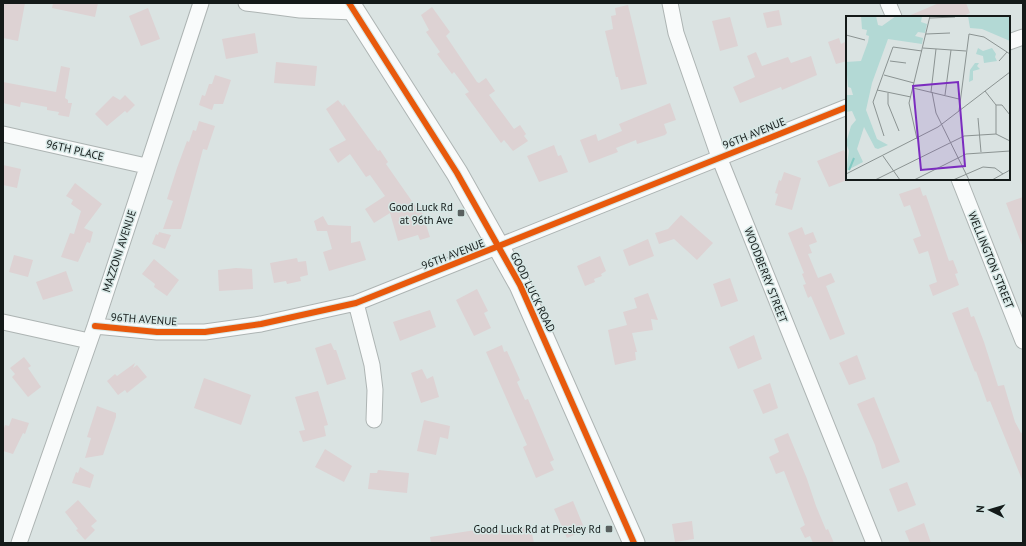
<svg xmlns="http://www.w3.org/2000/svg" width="1026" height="546" viewBox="0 0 1026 546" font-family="'PT Sans',sans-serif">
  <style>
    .building { fill: #ddd2d3 }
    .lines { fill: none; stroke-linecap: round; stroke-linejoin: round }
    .street-casing { stroke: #adb4b3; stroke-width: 17 }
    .secondary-casing { stroke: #adb4b3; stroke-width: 23 }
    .street { stroke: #f9fbfb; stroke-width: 15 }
    .secondary { stroke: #f9fbfb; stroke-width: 21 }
    .cycleway-casing { stroke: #d6e7e5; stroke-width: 8 }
    .cycleway { stroke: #e8590c; stroke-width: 6 }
    .poi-dot { fill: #59605f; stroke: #d6e7e5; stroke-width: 1.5 }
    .labels { text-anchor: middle; stroke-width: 3; stroke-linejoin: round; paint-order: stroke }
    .street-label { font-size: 11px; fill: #141a19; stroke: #d6e7e5 }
    .poi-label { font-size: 11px; fill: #141a19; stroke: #d6e7e5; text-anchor: end }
    .inset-river { fill: none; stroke: #82c9c2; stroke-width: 2 }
    .inset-road { fill: none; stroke: #8b9392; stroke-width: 1 }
    .view { fill: #7b2cbf; fill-opacity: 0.15; stroke: #7b2cbf; stroke-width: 2 }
    .inset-edge { fill: none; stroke: #141a19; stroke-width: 2 }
  </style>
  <rect width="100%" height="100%" fill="#dae3e2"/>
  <path class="building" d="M3,3H25L18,41L3,38Z
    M53,3H98L95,17L52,8Z
    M939,3H966L970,13L961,17H906Z
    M628,5L647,84L621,90L618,77H616L605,31L613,29L611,16L616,15L615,8Z
    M432,7L450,32L446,36L477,82L479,83L486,78L495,91L489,95L514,129L520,125L526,134L524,136L528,141L513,151L504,140L501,143L465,94L469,92L454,72L452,74L437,54L440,52L426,32L429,30L421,15Z
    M148,8L160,39L141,46L129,16Z
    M779,10L782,25L767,28L763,13Z
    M730,17L738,46L720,51L712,21Z
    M255,33L258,53L226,59L222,39Z
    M839,38L841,44L847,41V61L836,64L828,42Z
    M756,52L762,66L788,57L791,63L811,56L817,75L782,90L781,87L740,103L733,87L755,77L747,56Z
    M276,62L317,66L315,86L274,83Z
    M61,66L70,68L65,98L68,100V103H72L69,117L58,115L59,112L47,110V107L21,102L20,107L3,103V82L56,92Z
    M215,75L231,80L223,104H214L212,110L199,105L202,95L205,96L209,84H212Z
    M125,95L135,105L127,113L125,111L107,126L95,114L113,96L120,100Z
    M338,100L343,106L344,104L378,151L380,150L388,162L386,164L416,207L420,206L430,237L420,240L418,235L398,241L390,213L374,223L365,209L385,196L370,175L366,177L350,154L338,163L329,149L346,140L326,109Z
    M670,103L676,120L664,124L667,133L665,135L637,144L636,140L616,148L618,152L589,163L580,140L596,134L598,141L622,131L619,124Z
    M199,121L215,126L207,150L203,149L184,219L181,229H163L173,201L167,199L177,168L187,141L189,142L193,130L196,131Z
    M554,145L558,156L561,155L568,172L539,182L527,156Z
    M844,150L847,157V180L829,187L817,161Z
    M3,165L21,169L17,188L3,185Z
    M784,172L801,178L792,210L775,205L778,194L775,193L779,180L781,181Z
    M75,183L102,204L84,228L93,232L90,243L87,242L78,262L61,257L70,233L74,234L81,211L71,204L73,200L66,196Z
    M920,187L923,196L926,195L949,261L953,260L958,273L955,274L959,285L933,296L929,285L937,282L928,251L919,254L913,239L921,236L910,205L904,207L899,194Z
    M1023,197V245H1022L1006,203Z
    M681,215L713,243L697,260L674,239L659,244L655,233L668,229Z
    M323,216L328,225L351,226V243L360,241L366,260L329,271L323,252L332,249L327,231H317L314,221Z
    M802,227L805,235L813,232L817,242L809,245L812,253L808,254L818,278L831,273L835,282L826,286L845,334L830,340L811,296L808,298L803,285L806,284L802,274L804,273L788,233Z
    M159,232L171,235L165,249L152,244L156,234L158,235Z
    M648,239L654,256L629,266L623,250Z
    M14,255L33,260L28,277L9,272Z
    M600,256L606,271L601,274L602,276L594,279L595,282L585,286L577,266Z
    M297,258L298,262L306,261L308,275L300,277L301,281L287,284L286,281L274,283L270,263Z
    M154,259L179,280L167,296L154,287L155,284L142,274Z
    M236,268L252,269L253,289L219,291L218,270Z
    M66,271L73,291L43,300L36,282Z
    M730,278L738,301L721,307L713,284Z
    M477,289L488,311L484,313L491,328L474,336L456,300Z
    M648,293L658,320L651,319L653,330L632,333L637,352H635L636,360L615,365L608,330L627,325L623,312L637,308L634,298Z
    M968,307L971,317L974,316L984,342L998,386L1004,385L1015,422L1021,433L1023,432V482L990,401L987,402L976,371L975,372L952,313Z
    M430,310L436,327L400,341L393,322Z
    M754,335L762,359L738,369L729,347Z
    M331,343L334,350H336L346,379L327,385L315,348Z
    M502,345L504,352L507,351L520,380L517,382L525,400L528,399L554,460L550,462L554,470L536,478L523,447L527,445L486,352Z
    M857,355L866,379L849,385L839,363Z
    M24,357L31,366L28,368L41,387L28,397L12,377L15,374L10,368Z
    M135,363L133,368L137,365L147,377L127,393L125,390L118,395L107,381L115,374L117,376Z
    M422,369L427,379L433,376L439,397L421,403L411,373Z
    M204,378L251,395L241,425L194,408Z
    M770,383L778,408L763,414L753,390Z
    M318,391L328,425L324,426L326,436L303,442L299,431L305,430L295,397Z
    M874,397L900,462L882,469L875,445L857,404Z
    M97,406L116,413V417L103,455L85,458L91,438L87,437Z
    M12,418L29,423L25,434L23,433L13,454L3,451V431L5,425L9,426Z
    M424,420L450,426L448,439L440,437L436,455L417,451Z
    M788,433L807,479L816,506L826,530L828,529L834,543H813L810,536L805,538L800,528L805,525L784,471L776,474L769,457L779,452L774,439Z
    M325,449L352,466L344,482L315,467Z
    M80,467L94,475L90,488L72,483L76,472L78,473Z
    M378,470L409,473L407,493L368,489L370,473H377Z
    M907,482L916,505L898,512L889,489Z
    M78,500L97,521L91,526L95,530L85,540L76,530L78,529L65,512Z
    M573,501L585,530L567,538L554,509Z
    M692,521L694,539L675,542L672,524Z
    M924,523L931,543H910L905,531Z
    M530,525L534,543H431L430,537L489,528L490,532Z"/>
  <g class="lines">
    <g class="street-casing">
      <path id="street" d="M246,3L300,10L355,12
        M670,3L676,33L719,157L874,543
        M888,3L894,17
        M1009,42L1023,37
        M3,134L146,166
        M959,179L1023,341
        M356,303L372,365L375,390L374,420
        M3,322L89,341
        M95,326L157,332H205L261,324L356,303L847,107
        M19,543L95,326L201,3"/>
    </g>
    <g class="secondary-casing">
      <path id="secondary" d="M349,3L457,173L520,285L634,543"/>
    </g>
    <use href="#street" class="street"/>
    <use href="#secondary" class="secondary"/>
    <g class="cycleway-casing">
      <path id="cycleway" d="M349,3L457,173L520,285L634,543
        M95,326L157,332H205L261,324L356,303L847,107"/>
    </g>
    <use href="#cycleway" class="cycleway"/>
  </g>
  <g class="poi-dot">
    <rect x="457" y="209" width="8" height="8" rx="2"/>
    <rect x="605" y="525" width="8" height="8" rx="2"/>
  </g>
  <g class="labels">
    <g class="street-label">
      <text transform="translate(754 133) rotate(-22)" y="4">96TH AVENUE</text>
      <text transform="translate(75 150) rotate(13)" y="4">96TH PLACE</text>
      <text transform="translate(119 251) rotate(-72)" y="4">MAZZONI AVENUE</text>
      <text transform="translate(453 254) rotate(-21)" y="4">96TH AVENUE</text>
      <text transform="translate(991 260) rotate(68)" y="4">WELLINGTON STREET</text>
      <text transform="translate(766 275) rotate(69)" y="4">WOODBERRY STREET</text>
      <text transform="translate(533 292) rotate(64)" y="4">GOOD LUCK ROAD</text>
      <text transform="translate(144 319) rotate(4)" y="4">96TH AVENUE</text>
    </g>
    <g class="poi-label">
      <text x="453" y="211">Good Luck Rd<tspan x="453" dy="13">at 96th Ave</tspan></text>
      <text x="601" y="533">Good Luck Rd at Presley Rd</text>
    </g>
  </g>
  <g transform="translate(846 16)">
    <rect width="164" height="164" fill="#dae3e2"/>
    <path d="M15,0H30L32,9L36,10L50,0H76L75,6L81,8L79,17L72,16L69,20L77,22L76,28L42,23L26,67L20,94L31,123L42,129L32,133L29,132L18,111L11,133L17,146L0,155L3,135L0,127L5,110L10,104L6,95L0,96V79H7L5,72L2,71L0,46L15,45L22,26L23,20L20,19L21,14L16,13ZM122,0H164V25L136,13L124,12ZM132,32L137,35L146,32L150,38L149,41L151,45L138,47L137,40L130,38ZM129,47H133L131,50L134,53L127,55V64L123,66L124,54Z" fill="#b3d9d5"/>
    <path class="inset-river" d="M3,154L8,142"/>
    <path class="inset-road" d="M84,2L109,1M80,18L104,17M0,19L19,24M77,32L120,35M44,45L60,47M153,45L161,36M38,59L68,67M67,72L113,83M31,74L65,81M139,75L150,89V118M85,76L90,33M86,76L90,97L123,164M42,77V88L53,115M99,79L105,34M150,89H156L164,99M113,95L123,18L138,21L164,38M132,102L135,136M38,120L27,86L47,31L76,35M71,123L63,87L84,0M37,140L54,164M0,158L92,111L164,56M29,164L118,120L150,118L164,125M68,164L120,138L164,135M107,164L137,151L149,152L157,158M146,164L164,154"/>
    <path class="view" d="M112,66L119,150L75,154L67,70Z"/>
    <rect width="164" height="164" class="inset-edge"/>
  </g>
  <rect width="1026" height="546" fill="none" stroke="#141a19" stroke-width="8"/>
  <g transform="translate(990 510) rotate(275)" stroke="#d6e7e5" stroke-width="3" paint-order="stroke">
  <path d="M0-3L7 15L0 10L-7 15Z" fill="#141a19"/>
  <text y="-6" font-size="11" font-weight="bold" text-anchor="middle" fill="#141a19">N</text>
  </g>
</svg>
